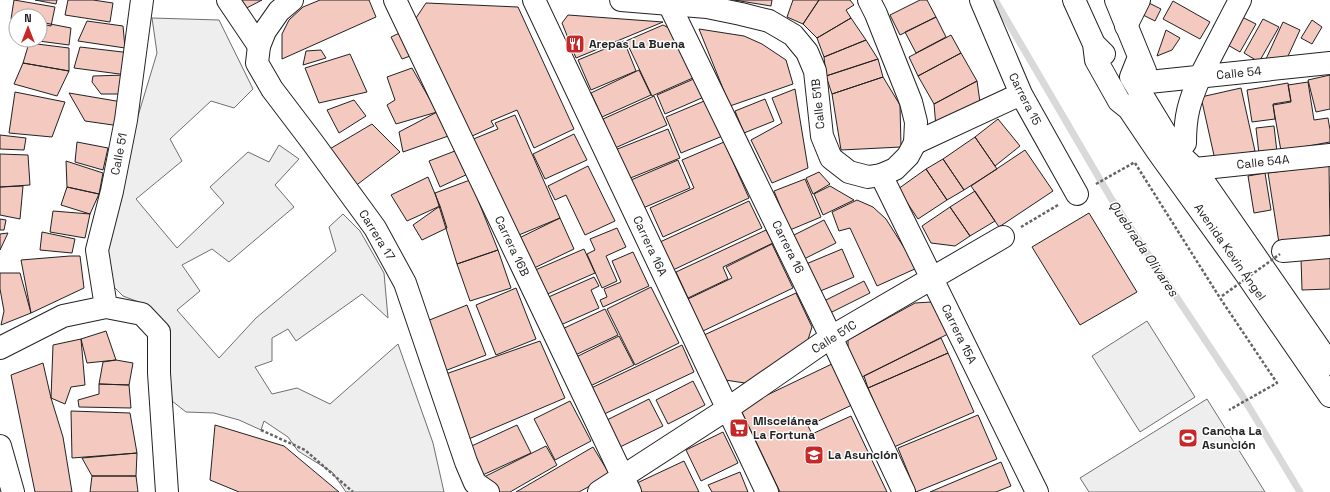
<svg xmlns="http://www.w3.org/2000/svg" width="1330" height="492" viewBox="0 0 1330 492" font-family="'Space Grotesk',sans-serif">
  <style>
    .green { fill: #eee; stroke: #6f6f6f }
    .lines { fill: none; stroke-linecap: round; stroke-linejoin: round }
    .stream { stroke: #d9d9d9; stroke-width: 7 }
    .building { fill: #f3c9c0; stroke: #222 }
    .minor-casing { stroke: #222; stroke-width: 24 }
    .major-casing { stroke: #222; stroke-width: 24 }
    .path { stroke: #646464; stroke-width: 2.5; stroke-dasharray: 3 2; stroke-linecap: butt }
    .minor { stroke: #fff; stroke-width: 22 }
    .major { stroke: #fff; stroke-width: 22 }
    .path-bridge { stroke: #646464; stroke-width: 2.5; stroke-dasharray: 3 2; stroke-linecap: butt }
    .labels { text-anchor: middle; stroke-width: 3; stroke-linejoin: round; paint-order: stroke }
    .poi-label { font-size: 12px; font-weight: bold; fill: #222; stroke: #fff; text-anchor: start }
    .street-label { font-size: 12px; fill: #222; stroke: #fff }
    .water-label { font-size: 13px; font-style: italic; fill: #222; stroke: #fff }
  </style>
  <rect width="100%" height="100%" fill="#fff"/>
  <path class="green" d="M152,18L219,20L253,89L234,108L211,101L170,139L182,161L136,199L177,248L224,203L210,187L248,152L269,162L279,145L299,159L275,185L294,207L229,262L212,249L182,265L200,291L177,310L219,358L256,318L336,251L329,227L343,214L360,231L384,273L388,318L362,294L296,341L288,329L272,338V361L255,367L272,394L297,388L330,404L398,344L433,443L444,492H346L332,472L298,451L288,437L264,421L261,430L239,420L214,413L186,412L172,401L169,368V327L144,304L123,296L110,283L101,257L128,149L157,53Z
    M1147,321L1195,397L1140,432L1092,356Z
    M1207,399L1265,492H1089L1080,478Z"/>
  <g class="lines">
    <path class="stream" d="M995,0L1112,200L1243,397L1300,492"/>
  </g>
  <path class="building" d="M14,0L55,7L51,26L40,24V16H16V20L11,19Z
    M35,0H57L56,4Z
    M68,0H93L113,3L110,22L65,15Z
    M234,0H262L241,11Z
    M320,0H369L376,17L282,59V34L289,20L303,7Z
    M734,0H772L771,6Z
    M793,0H819L803,24L787,17Z
    M819,0H850L854,5L846,10L851,18L817,38L803,24Z
    M920,0H927L936,17L900,35L890,15Z
    M1173,1L1210,22L1200,39L1163,19Z
    M426,3L518,7L574,129L534,148L517,110L491,121L494,126L470,137L416,18Z
    M1149,3L1161,9L1155,21L1143,15Z
    M568,15L663,22L576,58L562,23Z
    M936,17L946,37L916,53L905,32Z
    M1242,17L1256,24L1240,52L1226,44Z
    M851,18L866,40L824,57L817,38Z
    M1263,19L1279,27L1259,62L1244,53Z
    M1312,20L1322,27L1312,44L1301,38Z
    M87,21L123,26L125,48L78,41Z
    M40,22L71,28L69,45L31,40H40Z
    M1283,22L1300,30L1283,67L1266,59Z
    M663,25L673,30L695,77L652,96L626,41Z
    M699,29L744,36L762,44L786,60L793,84L730,106Z
    M406,30L418,53L402,59L391,37Z
    M1166,30L1180,38L1172,50L1157,56Z
    M951,35L961,53L918,76L909,57Z
    M866,40L878,59L826,76L824,57Z
    M624,41L636,71L591,90L578,60Z
    M29,43L69,48V71L23,63Z
    M80,47L131,53L127,75L74,68Z
    M321,50L326,58L303,65L306,51Z
    M961,53L977,81L934,104L918,76Z
    M350,54L367,92L319,103L305,68Z
    M878,59L883,77L832,94L826,76Z
    M23,63L69,71L57,96L14,84Z
    M412,68L437,112L396,124L387,105L395,100L387,77Z
    M639,70L651,95L602,117L591,93Z
    M127,75V94H101L92,82L93,76Z
    M1330,75V109L1316,112L1308,80Z
    M883,77L900,105L901,147L841,150L832,94Z
    M696,78L704,97L665,114L657,95Z
    M977,81L981,109L936,127L934,104Z
    M1308,82L1314,120L1328,118L1330,130V142L1281,151L1273,105L1291,102L1288,85Z
    M1288,83L1291,101L1273,104L1275,119L1252,122L1247,90Z
    M1241,88L1255,151L1215,160L1201,97Z
    M795,89L808,168L772,183L751,140L782,123L772,98Z
    M15,92L65,102L52,137L9,133Z
    M69,93L122,102L120,126L85,121Z
    M654,96L667,125L615,148L603,119Z
    M709,99L725,135L681,153L666,117Z
    M765,99L774,121L744,133L735,111Z
    M354,100L366,116L339,133L327,110Z
    M437,112L454,134L403,152L399,132Z
    M515,115L560,218L514,237L471,140L498,129L495,123Z
    M998,119L1020,146L995,166L975,137Z
    M372,124L400,152L354,187L328,150Z
    M1274,126L1277,152L1259,154L1256,128Z
    M668,129L680,158L628,179L615,150Z
    M574,134L587,160L545,179L533,154Z
    M0,135L26,138L24,150L0,149Z
    M975,137L997,169L964,190L943,159Z
    M77,142L108,148L103,170L75,162Z
    M724,142L749,198L663,237L650,208L694,188L682,160Z
    M460,149L470,173L440,187L429,161Z
    M1025,150L1053,191L999,227L971,186Z
    M0,154L28,155L30,185L0,187Z
    M943,159L964,190L947,200L926,169Z
    M678,160L690,188L643,208L631,180Z
    M66,161L103,173L99,194L67,187Z
    M1329,165L1330,235L1279,243L1268,173Z
    M588,166L615,221L585,235L566,195L555,200L548,186Z
    M926,169L947,200L918,219L898,189Z
    M819,172L830,184L813,194L806,178Z
    M1265,173L1271,210L1254,213L1248,176Z
    M428,177L440,206L407,221L391,195Z
    M805,179L821,217L790,230L774,191Z
    M470,180L498,250L457,264L435,193Z
    M23,186L20,219L0,215V187Z
    M830,186L854,200L823,215L814,194Z
    M67,187L99,194L90,214L61,205Z
    M975,191L995,221L970,236L950,207Z
    M857,200L873,207L886,219L917,268L877,286L850,228L839,231L832,212Z
    M749,201L762,228L673,270L660,242Z
    M440,206L447,228L422,240L413,225Z
    M950,207L970,236L955,246L931,243L922,226Z
    M53,211L90,214L85,238L50,232Z
    M1089,213L1137,292L1080,325L1032,247Z
    M560,218L574,249L530,270L515,240Z
    M0,219L6,220L4,230H0Z
    M824,220L836,243L804,259L792,236Z
    M617,228L626,247L606,256L617,281L602,288L587,254L595,250L590,239Z
    M766,230L773,243L723,267L728,279L688,298L676,272Z
    M42,232L75,239L72,253L40,250Z
    M8,233L0,250V234Z
    M772,244L793,288L703,331L688,299L732,278L726,267Z
    M584,249L595,273L543,296L533,271Z
    M842,249L854,277L818,292L806,264Z
    M498,250L511,288L470,301L457,264Z
    M633,252L649,286L603,307L600,300L607,297L604,289L621,282L612,261Z
    M70,256H80L84,288L31,313L21,260Z
    M1330,257V289L1302,290L1301,258Z
    M0,273H20L31,313L1,325L4,311L0,289Z
    M594,277L599,286L591,290L599,308L556,327L544,299Z
    M864,281L870,293L830,313L824,301Z
    M651,287L679,343L635,365L607,309Z
    M516,288L536,339L496,355L476,305Z
    M796,293L812,327L806,346L745,383L725,380L704,335Z
    M931,302L948,334L860,378L848,353V340L915,303Z
    M467,305L486,355L442,372L422,323Z
    M605,309L618,335L571,357L558,331Z
    M106,331L116,360L87,363L81,339Z
    M619,336L634,365L586,388L572,359Z
    M941,338L948,353L868,388L864,376Z
    M81,339L85,385L71,387L65,404L51,398L53,345Z
    M540,341L565,398L464,441L440,376Z
    M682,345L694,372L600,416L587,390Z
    M948,353L974,412L894,447L868,388Z
    M116,360L133,363L129,385L99,384L103,362Z
    M836,362L856,403L808,426L812,434L851,416L887,492H780L740,408Z
    M43,363L51,398L63,437L72,492H35L11,375Z
    M693,381L705,405L668,424L656,400Z
    M99,384L129,385L131,408L79,407L78,400L99,394Z
    M649,399L663,426L618,448L605,421Z
    M570,401L591,441L555,460L534,419Z
    M71,411L130,413L137,453L72,458Z
    M978,415L997,459L916,492L898,448Z
    M215,425L284,446L339,492H239L210,480Z
    M517,425L531,453L476,478L463,450Z
    M723,432L738,463L701,481L686,450Z
    M546,446L557,465L510,492H493L476,481Z
    M593,447L610,475L579,492H516Z
    M137,453L136,476H92L82,458Z
    M684,461L699,492H642L637,483Z
    M1001,462L1011,486L996,492H930Z
    M740,472L748,492H712L708,485Z
    M92,476H136L138,492H90Z"/>
  <g class="lines">
    <g class="minor-casing">
      <path id="minor" d="M228,0L259,46
        M395,0L630,492
        M534,0L767,492
        M981,0L1021,94L1077,194
        M669,4L831,337L904,492
        M1126,26L1139,0
        M1200,77L1240,0
        M1149,82L1330,63
        M915,143L1021,94
        M1195,169L1330,155
        M881,175L1037,492
        M1283,251L1330,247
        M106,307L97,250L112,191L126,120L142,0
        M0,348L63,316L106,307L142,314L159,332V373L167,492
        M0,446L13,492
        M599,492L727,409L831,337L1003,237"/>
    </g>
    <g class="major-casing">
      <path id="major" d="M292,0L279,11L265,31L259,46L257,63L272,89L313,143L375,228L405,283L466,462L475,483L488,492
        M621,0L707,7L741,14L769,21L793,35L807,52L815,71L822,136L831,158L849,172L868,177L881,175L895,169L908,156L915,143L916,122L911,102L876,14L869,0
        M1074,0L1094,44L1104,54
        M1116,0L1145,71
        M1094,44L1096,60L1119,101L1129,109L1158,152L1246,274L1330,396
        M1139,57L1131,77L1176,151L1195,169L1330,364
        M1185,143C1185,116 1189,102 1200,77"/>
    </g>
    <path class="path" d="M1135,163L1220,298L1277,383L1229,410
      M1096,184L1135,162
      M1021,227L1058,205
      M261,430L305,450L353,492"/>
    <use href="#minor" class="minor"/>
    <use href="#major" class="major"/>
    <path class="path-bridge" d="M1222,296L1280,254"/>
  </g>
  <defs>
    <g id="restaurant-square" transform="scale(1)"><rect x="-9" y="-9" width="18" height="18" rx="4" fill="#c62828" stroke="#fff"/><path d="M-5-6h1v4h1v-4h1v4h1v-4h1v5L-1.5 .5V6h-2V.5L-5-1ZM5-6V6H3V1.5H1.5Q1.5-4 5-6Z" fill="#fff"/></g>
    <g id="supermarket-square" transform="scale(1)"><rect x="-9" y="-9" width="18" height="18" rx="4" fill="#c62828" stroke="#fff"/><path d="M-6-5.5h2.5l.6 2H6L4.5 2H-2.5L-4.4-4H-6ZM-1.5 3.2a1.3 1.3 0 1 0 .1 0ZM3 3.2a1.3 1.3 0 1 0 .1 0Z" fill="#fff"/></g>
    <g id="stadium-square" transform="scale(1)"><rect x="-9" y="-9" width="18" height="18" rx="4" fill="#c62828" stroke="#fff"/><path d="M0-5a6.5 5 0 1 0 0 10a6.5 5 0 1 0 0-10ZM-3.5-1.8h7v3.6h-7Z" fill="#fff"/></g>
    <g id="school-square" transform="scale(1)"><rect x="-9" y="-9" width="18" height="18" rx="4" fill="#c62828" stroke="#fff"/><path d="M0-5L7-2L0 1L-7-2ZM-4 1L0 2.5L4 1V4Q0 6-4 4Z" fill="#fff"/></g>
  </defs>
  <g fill-rule="evenodd">
    <use href="#restaurant-square" x="575" y="44"/>
    <use href="#supermarket-square" x="739" y="428"/>
    <use href="#stadium-square" x="1188" y="438"/>
    <use href="#school-square" x="814" y="455"/>
  </g>
  <g class="labels">
    <g class="poi-label">
      <text x="589" y="48">Arepas La Buena</text>
      <text x="753" y="425">Miscelánea<tspan x="753" dy="14">La Fortuna</tspan></text>
      <text x="1202" y="435">Cancha La<tspan x="1202" dy="14">Asunción</tspan></text>
      <text x="828" y="459">La Asunción</text>
    </g>
    <g class="street-label">
      <text transform="translate(1239 73) rotate(-6)" y="4">Calle 54</text>
      <text transform="translate(1025 99) rotate(63)" y="4">Carrera 15</text>
      <text transform="translate(818 104) rotate(-96)" y="4">Calle 51B</text>
      <text transform="translate(119 154) rotate(-79)" y="4">Calle 51</text>
      <text transform="translate(1263 162) rotate(-6)" y="4">Calle 54A</text>
      <text transform="translate(377 235) rotate(58)" y="4">Carrera 17</text>
      <text transform="translate(512 246) rotate(65)" y="4">Carrera 16B</text>
      <text transform="translate(650 246) rotate(65)" y="4">Carrera 16A</text>
      <text transform="translate(788 247) rotate(64)" y="4">Carrera 16</text>
      <text transform="translate(1230 252) rotate(55)" y="4">Avenida Kevin Ángel</text>
      <text transform="translate(959 334) rotate(64)" y="4">Carrera 15A</text>
      <text transform="translate(834 337) rotate(-32)" y="4">Calle 51C</text>
    </g>
    <g class="water-label">
      <text transform="translate(1144 248) rotate(56)" y="5">Quebrada Olivares</text>
    </g>
  </g>
  <g transform="translate(28 28)"><circle r="19" fill="#ffffff" stroke="#a7a7a7"/>
  <path d="M0-3L7 15L0 10L-7 15Z" fill="#c62828"/>
  <text y="-6" font-size="11" font-weight="bold" text-anchor="middle" fill="#222222">N</text>
  </g>
</svg>
